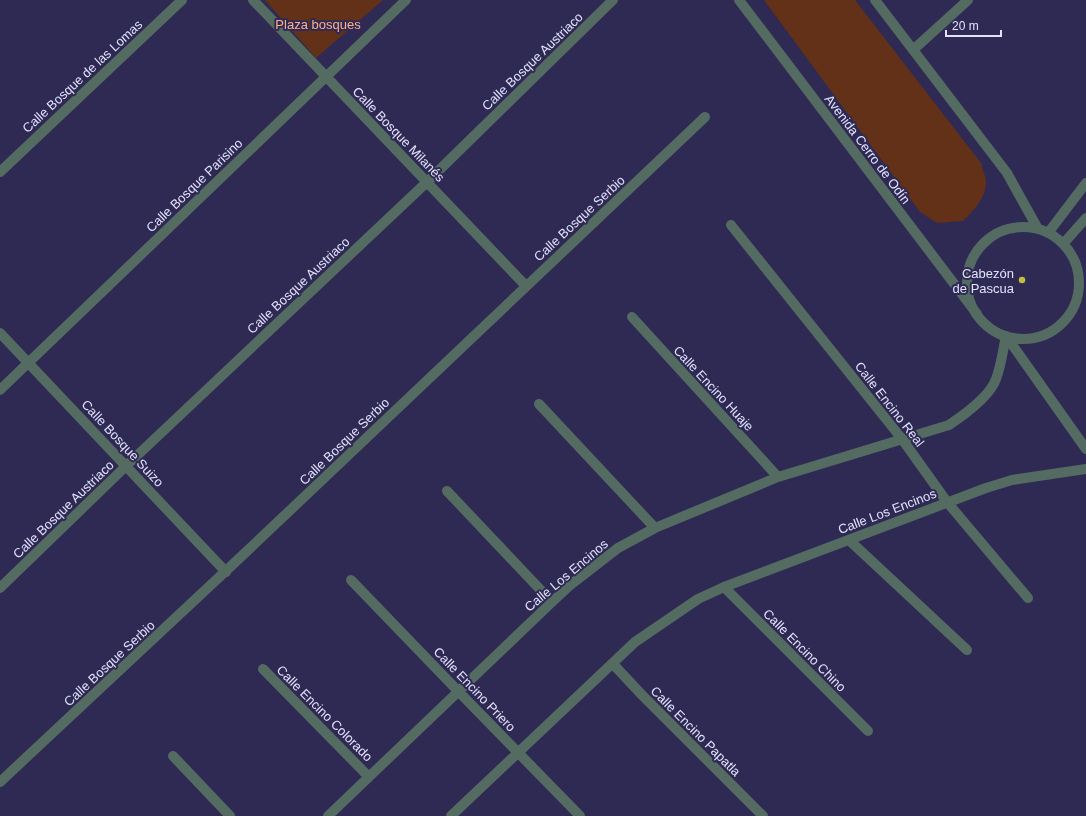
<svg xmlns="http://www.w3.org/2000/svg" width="1086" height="816" viewBox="0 0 1086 816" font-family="Arial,sans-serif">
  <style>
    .green { fill: #623117 }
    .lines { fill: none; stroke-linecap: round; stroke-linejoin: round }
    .minor { stroke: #536b61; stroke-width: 10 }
    .poi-dot { fill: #c3bd3e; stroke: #2f2a54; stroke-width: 1.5 }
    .labels { text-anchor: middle; stroke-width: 4; stroke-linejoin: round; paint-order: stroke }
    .park-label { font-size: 13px; fill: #feaf8a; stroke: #2f2a54 }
    .street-label { font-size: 13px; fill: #e2e2fd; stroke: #2f2a54 }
    .poi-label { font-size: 13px; fill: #e2e2fd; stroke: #2f2a54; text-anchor: end }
  </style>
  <rect width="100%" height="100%" fill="#2f2a54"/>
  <path class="green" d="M265,0H383L316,58Z
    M764,0H855L981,163C982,169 986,176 986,182C986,198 973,211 963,221L937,223L920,212Z"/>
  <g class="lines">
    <path class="minor" d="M253,0L526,286
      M739,0L977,314
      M875,0L1007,173L1038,229
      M913,50L968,0
      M0,172L182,0
      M731,225L902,439L947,502L1028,598
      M967 283a56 56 0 1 1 112 0a56 56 0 1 1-112 0Z
      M1048,233L1086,183
      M1063,244L1086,218
      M632,317L778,477
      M0,333L226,572
      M1006,336L1086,449
      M0,390L406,0
      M539,404L655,528
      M447,491L552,602
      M849,540L967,650
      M351,580L458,691L580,816
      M724,587L868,731
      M0,588L126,466L427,182L613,0
      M613,664L642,695L763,816
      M263,669L369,777
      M173,756L230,816
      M0,782L245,553L705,117
      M328,816L552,602L569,586L618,548L655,528L778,477L949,425C964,415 990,396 996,379C1001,366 1003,350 1006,336
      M451,816L635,642L698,599L724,587L986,488L1012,480L1086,469"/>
  </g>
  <circle class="poi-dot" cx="1022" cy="280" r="4"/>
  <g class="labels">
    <g class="park-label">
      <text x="318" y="29">Plaza bosques</text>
    </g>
    <g class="street-label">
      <text transform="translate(532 61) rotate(-44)" y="5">Calle Bosque Austriaco</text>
      <text transform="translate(82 76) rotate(-43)" y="5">Calle Bosque de las Lomas</text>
      <text transform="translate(399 134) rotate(46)" y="5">Calle Bosque Milanés</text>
      <text transform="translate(868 149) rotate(53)" y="5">Avenida Cerro de Odín</text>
      <text transform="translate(194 185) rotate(-44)" y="5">Calle Bosque Parisino</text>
      <text transform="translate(579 218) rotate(-43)" y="5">Calle Bosque Serbio</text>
      <text transform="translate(298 285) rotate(-43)" y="5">Calle Bosque Austriaco</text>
      <text transform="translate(714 388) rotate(47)" y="5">Calle Encino Huaje</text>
      <text transform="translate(890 404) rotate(52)" y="5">Calle Encino Real</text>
      <text transform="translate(344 441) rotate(-44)" y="5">Calle Bosque Serbio</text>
      <text transform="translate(123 443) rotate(47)" y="5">Calle Bosque Suizo</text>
      <text transform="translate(63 509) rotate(-44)" y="5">Calle Bosque Austriaco</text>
      <text transform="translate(887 511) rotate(-21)" y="5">Calle Los Encinos</text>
      <text transform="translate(566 575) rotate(-40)" y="5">Calle Los Encinos</text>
      <text transform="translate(805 650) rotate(45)" y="5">Calle Encino Chino</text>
      <text transform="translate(109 663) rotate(-43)" y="5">Calle Bosque Serbio</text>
      <text transform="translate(475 689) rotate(46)" y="5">Calle Encino Priero</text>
      <text transform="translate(325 713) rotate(45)" y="5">Calle Encino Colorado</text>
      <text transform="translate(696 731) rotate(45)" y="5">Calle Encino Papatla</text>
    </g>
    <g class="poi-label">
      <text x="1014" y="278">Cabezón<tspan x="1014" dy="15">de Pascua</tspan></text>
    </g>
  </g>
  <path d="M946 30v6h55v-6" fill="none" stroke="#e2e2fd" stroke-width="2"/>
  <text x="952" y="30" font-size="12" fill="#e2e2fd" stroke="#2f2a54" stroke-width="3" paint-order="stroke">20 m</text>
</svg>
